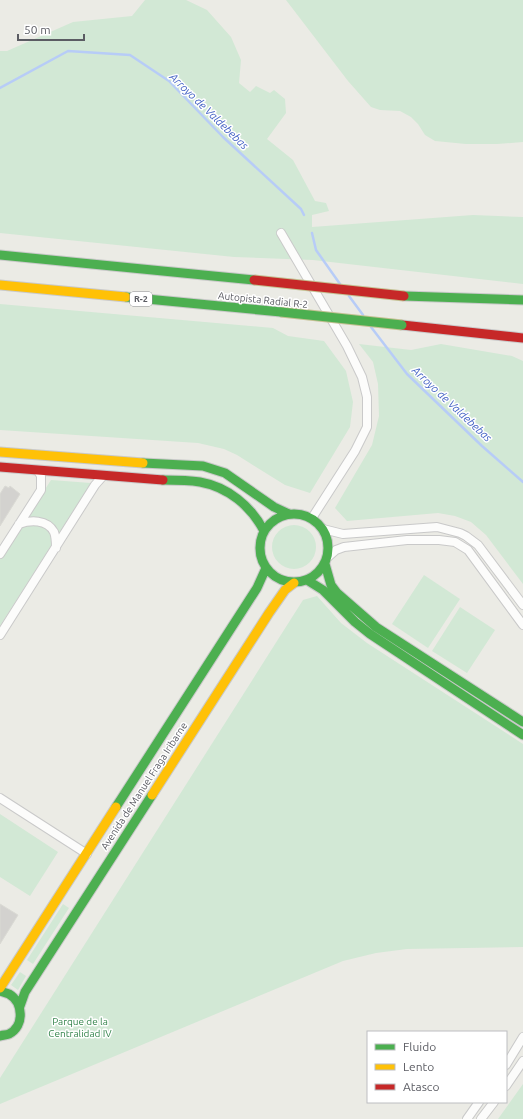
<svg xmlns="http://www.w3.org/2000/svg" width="523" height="1119" font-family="Ubuntu,sans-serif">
  <rect width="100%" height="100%" fill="#ebebe5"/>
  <path fill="#d2e8d5" d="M145,0H186L207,10L231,37L241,60L239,83L250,92L256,86L270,93L274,90L285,99L286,113L267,139L293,160L315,201L326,203L329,211L312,215V227L473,215L523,217V284L313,260L234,257L0,233V51H7L73,22L132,16Z
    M286,0H523V142L497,144H466L435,141L425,135L418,124L411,117L400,111L380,110L371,107L348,81Z
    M0,304L273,328L288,336L324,341L346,371L353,402L350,427L310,493L285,485L237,455L224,449L198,443L0,430Z
    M359,344L411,350L441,344L512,356L523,361V584L486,535L471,522L455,516L438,513L347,521L335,508L372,445L379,416L378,384L373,362Z
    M51,480L91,483L0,626V559Z
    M272 547a22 22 0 1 1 44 0a22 22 0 1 1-44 0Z
    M424,575L460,599L428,648L392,624Z
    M317,596L341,623L367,643L523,744V947L407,949L376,953L343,961L0,1104V1078L303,600Z
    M460,607L495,630L467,673L432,651Z
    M0,814L58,852L30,896L0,877Z
    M63,904L69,908L33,964L27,960Z
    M20,972L26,976L18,990L11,985Z
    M523,1084V1119H498Z"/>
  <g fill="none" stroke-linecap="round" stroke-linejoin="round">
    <path stroke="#b7ccf7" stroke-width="2.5" d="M0,88L68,51L130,55L169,81L223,137L301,209L304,215
      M312,233L316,250L340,284
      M349,296L363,315
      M371,327L407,374L482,446L523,482"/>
  </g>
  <path fill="#d3d2cf" stroke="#dadad4" d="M5,486L9,488L10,486L20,494L0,526V494Z
    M0,904L18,915L0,944Z"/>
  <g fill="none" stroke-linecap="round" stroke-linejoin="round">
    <defs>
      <path id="street" d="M281,233L347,346L362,377L367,397V427L355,451L312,518
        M19,524C30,520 47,519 54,532C56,537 56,543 56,548
        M323,529L343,534L437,527L460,533L466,536L478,545L523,605
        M0,554L41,490V476L38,471
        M328,557L336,550L344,547L407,540H439L455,542L468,550L523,625
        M0,635L95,485L103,476
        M0,798L87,854
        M506,1065L523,1037
        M506,1086L523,1061
        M467,1119L479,1102
        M481,1119L494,1102"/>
      <path id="fast" d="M0,255L254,280
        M404,296L523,300
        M126,297L281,312
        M143,463L203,466L225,473L274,507L289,514
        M163,480C175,480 188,480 200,482C228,487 251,506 264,531
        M260 548a34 34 0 1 1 68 0a34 34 0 1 1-68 0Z
        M325,564L331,585L337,593L376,627L523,722
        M307,580L323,590L355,622L370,634L523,735
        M116,807L257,588L266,568
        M0,991C3,992 6,993 9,994C23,1002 25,1026 9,1034C7,1035 3,1035 0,1036
        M20,1006L25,992L152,795"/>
      <path id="slow" d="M0,285L126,297
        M0,452L143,463
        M152,795L269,613L285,590L294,583
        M0,988L116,807"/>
      <path id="jam" d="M402,325L523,338
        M0,467L163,480"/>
    </defs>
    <use href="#street" stroke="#c9c9c9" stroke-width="10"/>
    <use href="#fast" stroke="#c9c9c9" stroke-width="11"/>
    <use href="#slow" stroke="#c9c9c9" stroke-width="11"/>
    <use href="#jam" stroke="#c9c9c9" stroke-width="11"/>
    <use href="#street" stroke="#fcfcfb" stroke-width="8"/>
    <use href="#fast" stroke="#4caf50" stroke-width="9"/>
    <use href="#slow" stroke="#ffc107" stroke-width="9"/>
    <use href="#jam" stroke="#c62828" stroke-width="9"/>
    <defs>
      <path id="fast-bridge" d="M281,312L402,325"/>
      <path id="jam-bridge" d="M254,280L404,296"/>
    </defs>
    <use href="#fast-bridge" stroke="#c3c092" stroke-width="11" stroke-linecap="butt"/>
    <use href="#jam-bridge" stroke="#c3c092" stroke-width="11" stroke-linecap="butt"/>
    <use href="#fast-bridge" stroke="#4caf50" stroke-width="9"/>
    <use href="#jam-bridge" stroke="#c62828" stroke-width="9"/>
  </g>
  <g text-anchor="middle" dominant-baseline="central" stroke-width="3" stroke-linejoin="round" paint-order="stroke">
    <rect fill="#fff" stroke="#8c8d92" stroke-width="1" x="130" y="292" width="22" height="14" rx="3"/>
    <g font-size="9" font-weight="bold" fill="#5b5c63">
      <text x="141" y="299">R-2</text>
    </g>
    <g font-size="10" fill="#5b5c63" stroke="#fff">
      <text transform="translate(263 300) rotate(6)">Autopista Radial R-2</text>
      <text transform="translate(144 786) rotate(-57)">Avenida de Manuel Fraga Iribarne</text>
    </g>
    <g font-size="10" fill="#32834a" stroke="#fff">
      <text x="80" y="1021">Parque de la<tspan x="80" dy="12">Centralidad IV</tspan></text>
    </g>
    <g font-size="11" font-style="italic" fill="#4261c4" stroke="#fff">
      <text transform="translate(209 111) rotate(44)">Arroyo de Valdebebas</text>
      <text transform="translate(452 404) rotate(43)">Arroyo de Valdebebas</text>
    </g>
  </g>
  <rect x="367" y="1031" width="140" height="72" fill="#ffffff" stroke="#bdbec1"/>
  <rect x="375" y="1044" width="20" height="6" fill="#4caf50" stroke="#bdbec1"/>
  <text x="403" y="1051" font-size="12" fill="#5b5c63">Fluido</text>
  <rect x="375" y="1064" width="20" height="6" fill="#ffc107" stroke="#bdbec1"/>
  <text x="403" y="1071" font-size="12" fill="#5b5c63">Lento</text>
  <rect x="375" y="1084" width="20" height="6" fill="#c62828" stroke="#bdbec1"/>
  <text x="403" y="1091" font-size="12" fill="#5b5c63">Atasco</text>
  <path d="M18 34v6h66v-6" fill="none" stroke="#5b5c63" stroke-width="2"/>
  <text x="24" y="34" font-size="12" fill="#5b5c63" stroke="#ffffff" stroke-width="3" paint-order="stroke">50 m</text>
</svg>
